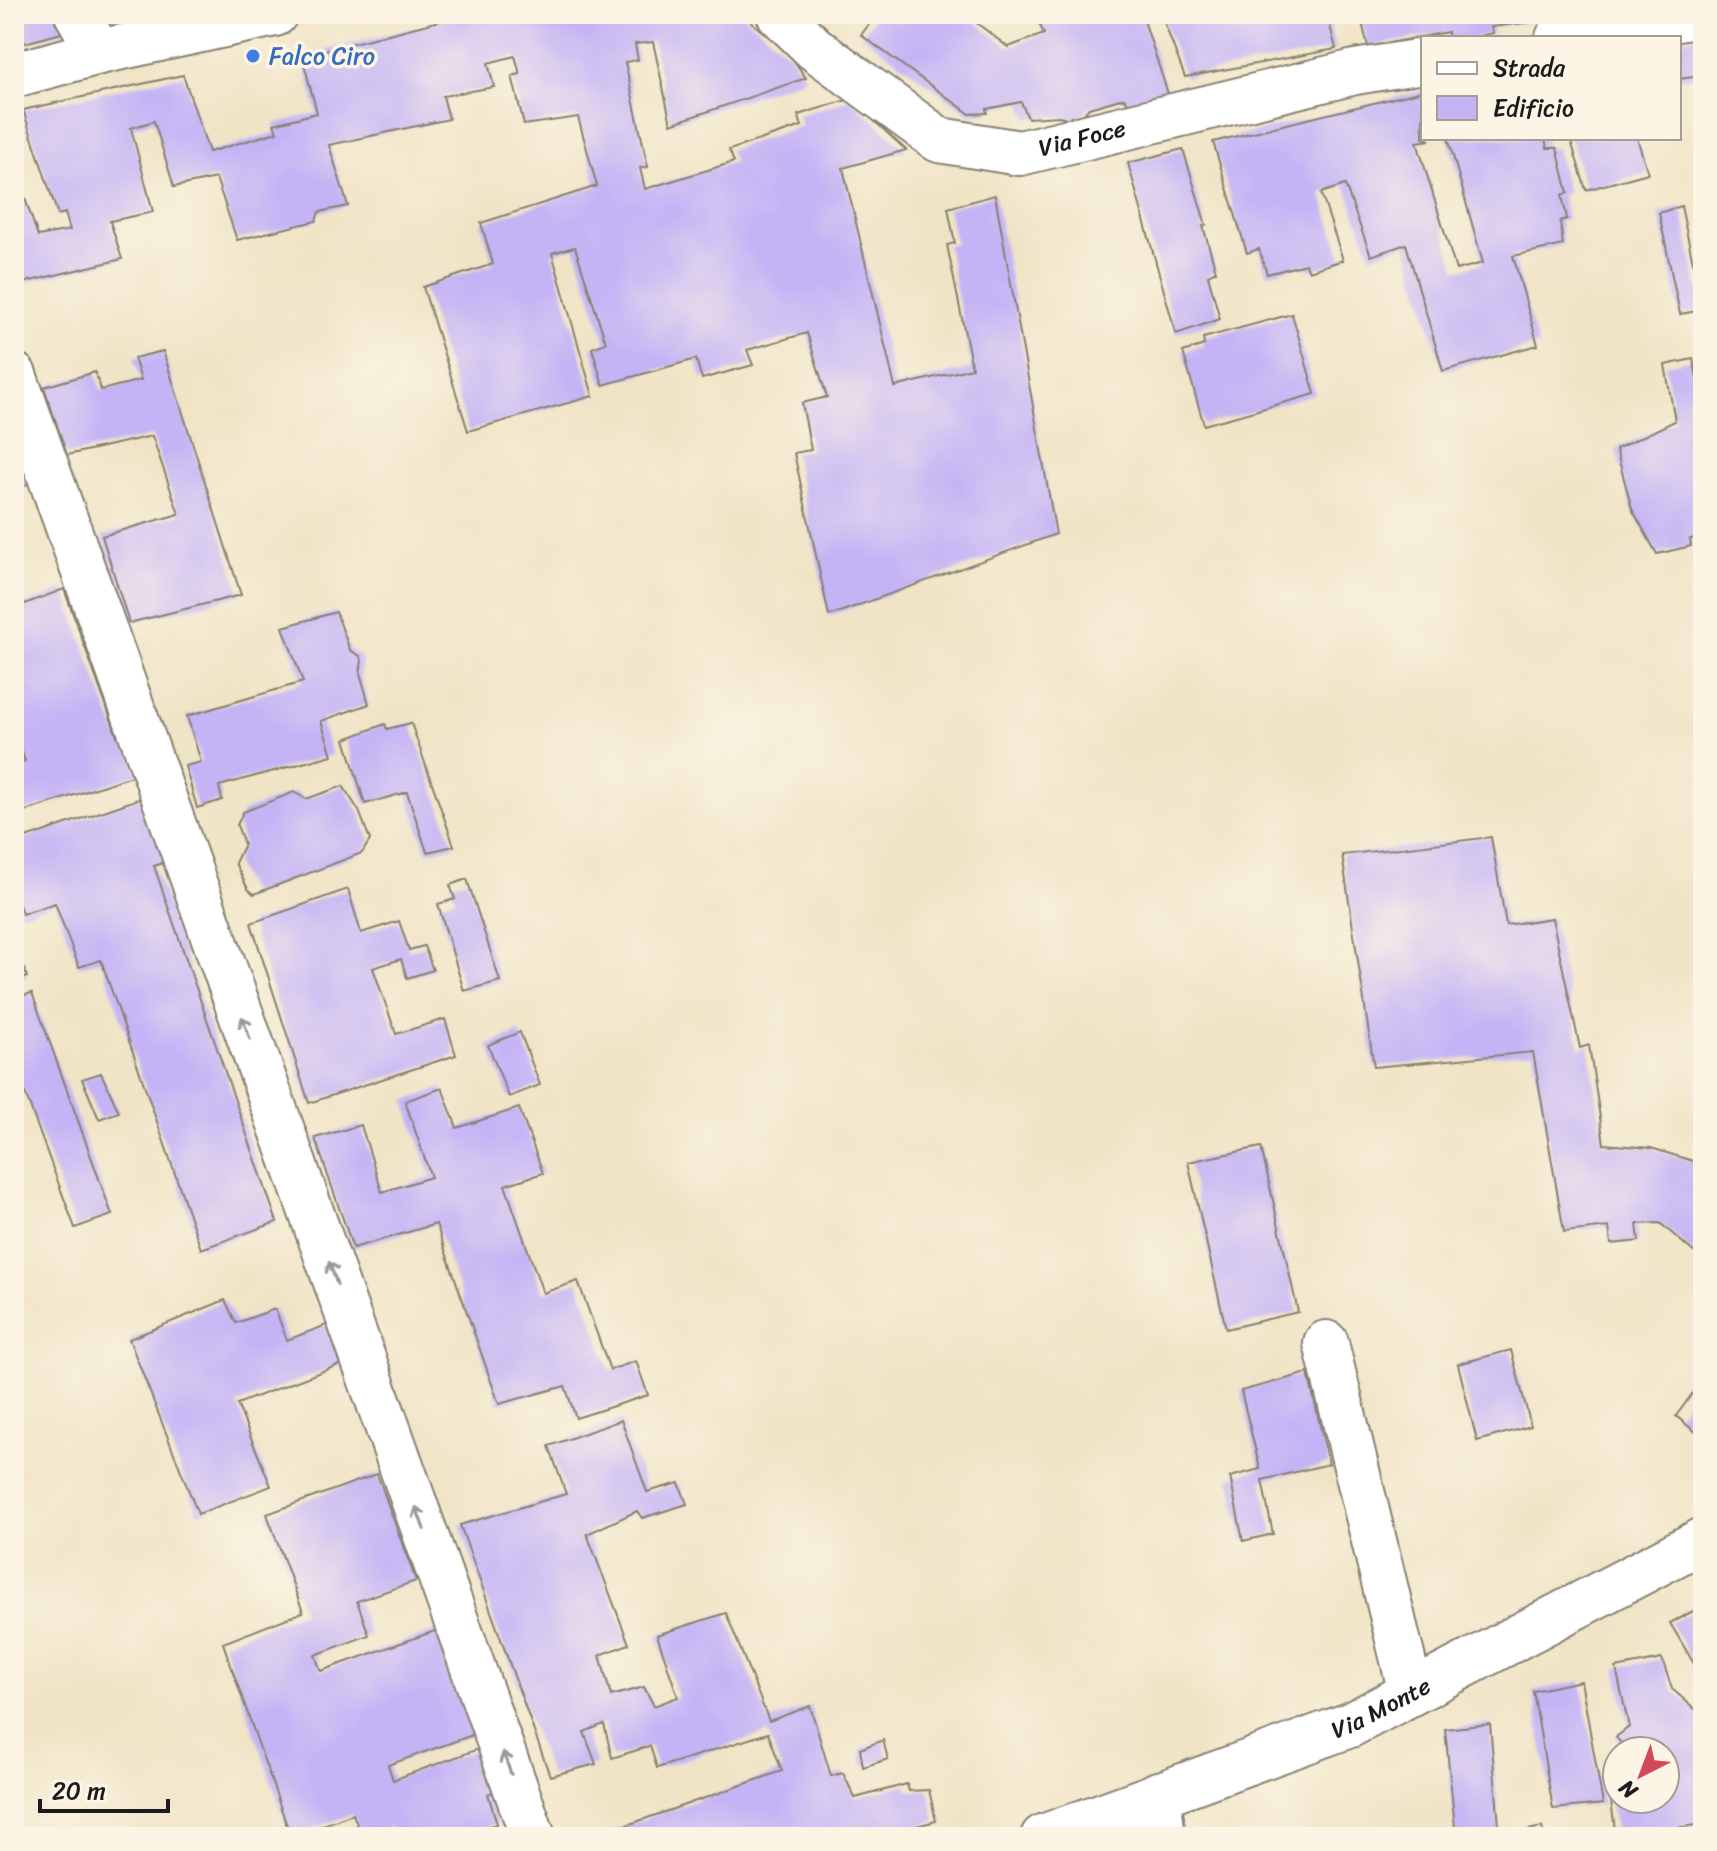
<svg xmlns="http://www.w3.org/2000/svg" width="1717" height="1851" font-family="Sriracha,sans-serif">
  <rect width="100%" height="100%" fill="#fcf5e5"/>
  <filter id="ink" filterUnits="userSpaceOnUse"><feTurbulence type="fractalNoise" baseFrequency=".0125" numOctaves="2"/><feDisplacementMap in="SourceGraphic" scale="16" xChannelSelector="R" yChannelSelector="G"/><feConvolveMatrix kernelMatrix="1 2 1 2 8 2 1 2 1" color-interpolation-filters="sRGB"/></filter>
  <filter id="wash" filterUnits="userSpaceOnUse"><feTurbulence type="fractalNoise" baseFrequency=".006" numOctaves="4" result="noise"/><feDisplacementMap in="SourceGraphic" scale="32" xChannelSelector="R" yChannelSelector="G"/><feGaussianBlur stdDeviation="1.8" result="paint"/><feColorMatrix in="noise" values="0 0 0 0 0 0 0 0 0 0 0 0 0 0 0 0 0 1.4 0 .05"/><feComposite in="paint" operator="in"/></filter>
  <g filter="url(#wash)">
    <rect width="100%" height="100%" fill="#f0e4c6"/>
    <g id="blocks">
      <path fill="#c4b4f5" d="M14,14H69L76,29L14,46Z
        M96,14H136V15L101,23Z
        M467,14H742L790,55L806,78L671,124L653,42L635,44L638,60L625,62L648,167L640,168L645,189L734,162L729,150L802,126L798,115L850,99L906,150L843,168L895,387L972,368L947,245L955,243L948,208L995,195L1056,534L829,616L794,453L811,450L802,403L827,397L807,333L747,350L753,365L702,379L696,359L603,385L592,348L606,343L575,247L552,253L593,396L468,431L423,287L493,264L481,223L597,186L578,117L524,125L512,76L520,74L515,56L488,63L494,87L443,96L449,119L329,145L348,206L319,212L316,221L237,240L216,178L174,187L154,121L131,128L153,212L110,221L122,259L14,285V154L23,178L19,181L38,236L70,230L65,213L58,215L23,110L183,75L209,152L277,132L274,124L317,113L302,56Z
        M877,14H965L1008,47L1044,34L1035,14H1088L1091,23L1118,14H1142L1168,94L1129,104L1124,98L1089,108L1082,116L1070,119L1059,116L1028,118L1021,102L986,109L987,113L970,114L861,35Z
        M1161,14H1219L1221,19L1230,14H1327L1336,49L1185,77Z
        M1360,14H1581V16L1491,27L1493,33L1471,38H1449L1448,32L1368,47Z
        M1703,36V84L1700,76L1679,79V40Z
        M1423,91V138L1430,140L1417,142L1456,270L1483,263L1448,138H1545L1547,148H1557L1568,193L1562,195L1567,219L1560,221L1563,245L1513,256L1538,345L1443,371L1406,244L1371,256L1345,185L1321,193L1343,260L1309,271L1306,264L1267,274L1259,249L1247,253L1213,142Z
        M1570,138H1637L1648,173L1586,190Z
        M1183,149L1206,225L1203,226L1216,271L1208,275L1220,319L1176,334L1128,163Z
        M1681,206L1703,310L1680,314L1659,213Z
        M1292,314L1315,394L1204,425L1183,352L1204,345L1203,338Z
        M163,351L241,595L129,623L102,536L179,514L152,436L67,455L44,387L95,372L101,390L141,380L134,358Z
        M1693,359L1703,404V421L1697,422L1700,445H1703V537L1690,539L1691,546L1657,554L1632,509L1616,449L1675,421L1665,365Z
        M14,434L34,482L14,489Z
        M64,589L117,736L126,735L138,774L14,815V765L25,761L14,729V608Z
        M336,612L350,650L360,656L362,661L360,673L369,704L321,721L332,755L219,786L222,800L197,808L185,766L201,762L187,716L303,682L283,627Z
        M411,723L454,846L427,852L407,792L365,804L345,739L385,724L387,729Z
        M343,786L359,811L370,840L362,853L254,894L248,889L235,863L244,844L237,825L243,812L294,792L306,799Z
        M153,794L176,859L154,866L277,1222L201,1249L101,960L79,967L55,903L22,914L14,890V842Z
        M1491,837L1506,925L1552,918L1580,1048L1589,1045L1604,1144L1651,1148L1703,1164V1260L1660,1223L1637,1224L1639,1241L1611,1244L1609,1227L1564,1232L1533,1052L1374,1067L1342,855Z
        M467,879L500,981L464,991L438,904L455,899L450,885Z
        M348,889L361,933L399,921L409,950L424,946L433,970L407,978L401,959L373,968L396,1034L445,1019L456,1055L309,1103L251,923Z
        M16,945L27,977L14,981V946Z
        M32,993L112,1215L75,1228L14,1063V998Z
        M520,1032L540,1085L509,1097L488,1045Z
        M101,1073L119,1112L99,1119L82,1079Z
        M442,1088L457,1128L519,1108L543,1173L505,1185L543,1293L578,1281L610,1370L636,1361L648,1395L576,1418L565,1386L499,1404L436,1224L353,1248L315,1138L361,1125L382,1192L431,1177L405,1101Z
        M1261,1147L1298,1312L1226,1329L1188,1162Z
        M225,1300L236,1323L275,1309L287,1340L337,1321L352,1360L237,1404L271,1486L198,1514L129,1339Z
        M1511,1350L1531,1426L1477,1441L1458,1364Z
        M1308,1373L1329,1464L1262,1480L1273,1534L1243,1541L1230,1477L1260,1469L1241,1391Z
        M1703,1379V1438L1676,1416Z
        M621,1420L647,1492L679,1483L687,1504L642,1518L637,1511L587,1534L629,1644L600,1655L611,1696L644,1687L654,1706L678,1697L657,1635L726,1613L769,1721L810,1706L831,1776L843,1773L855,1798L907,1784L909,1791L929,1790L936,1821L873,1837H593L782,1771L768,1733L657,1768L650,1746L612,1758L604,1724L584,1732L596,1764L550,1776L460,1525L566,1494L549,1446Z
        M377,1474L416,1581L357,1601L369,1635L315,1655L321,1671L452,1625L481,1732L388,1765L393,1780L489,1745L501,1789L488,1794L497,1824L490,1826L493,1837H393L390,1827L362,1837L353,1814L291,1837L223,1643L303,1612L267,1514Z
        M1703,1606V1679L1670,1623Z
        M1662,1659L1672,1689L1702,1715L1699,1720L1703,1725V1747L1700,1752L1703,1755V1824L1616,1837L1609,1787L1617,1774V1799H1665V1751H1627L1616,1737L1629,1727L1616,1668Z
        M1581,1681L1603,1804L1553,1809L1533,1691Z
        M1490,1724L1500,1837H1456L1445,1729Z
        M883,1740L888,1759L863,1767L860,1749Z
        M1542,1827L1544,1837H1519V1832Z"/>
    </g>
  </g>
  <g filter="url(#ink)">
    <use href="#blocks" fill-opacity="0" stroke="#868071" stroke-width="2"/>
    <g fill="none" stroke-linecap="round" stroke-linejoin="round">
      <defs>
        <g id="minor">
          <path d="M77,14L99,52"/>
          <path id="s1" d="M779,14L814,48L939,140L1020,153L1355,72L1423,61"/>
          <path d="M1558,38L1703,15"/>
          <path d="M14,75L99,52L275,14"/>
          <path d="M14,375L533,1837"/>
          <path d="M1326,1343L1411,1693"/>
          <path d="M1158,1794L1163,1837"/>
          <path id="s2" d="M1043,1837L1350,1725L1703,1540"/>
        </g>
      </defs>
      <use href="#minor" stroke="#868071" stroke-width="48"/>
      <use href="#minor" stroke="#fff" stroke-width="44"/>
    </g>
    <defs><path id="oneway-shaft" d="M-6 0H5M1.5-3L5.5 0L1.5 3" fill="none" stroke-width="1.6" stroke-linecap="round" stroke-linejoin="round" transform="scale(2)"/></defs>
    <g stroke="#999">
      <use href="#oneway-shaft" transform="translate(246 1028) rotate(-110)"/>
      <use href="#oneway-shaft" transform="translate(333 1273) rotate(-110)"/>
      <use href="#oneway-shaft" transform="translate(420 1518) rotate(-110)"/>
      <use href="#oneway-shaft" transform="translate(507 1763) rotate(-110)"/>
    </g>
  </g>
  <circle fill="#3f7fe0" stroke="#fcf5e5" stroke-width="3" cx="253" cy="56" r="8"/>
  <g text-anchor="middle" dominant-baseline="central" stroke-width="7" stroke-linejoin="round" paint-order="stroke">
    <g font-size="24" fill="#366cbe" stroke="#fcf5e5" text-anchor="start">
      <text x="269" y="56">Falco Ciro</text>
    </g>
    <g font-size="24" fill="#1c1c1c" stroke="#fcf5e5">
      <text stroke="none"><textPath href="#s1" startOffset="350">Via Foce</textPath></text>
      <text stroke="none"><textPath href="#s2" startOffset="362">Via Monte</textPath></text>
    </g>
  </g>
  <rect width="1717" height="1851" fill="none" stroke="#fcf5e5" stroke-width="48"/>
  <rect x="1421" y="36" width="260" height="104" fill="#fcf5e5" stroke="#a29e95" stroke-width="2"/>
  <rect x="1437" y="62" width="40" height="12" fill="#ffffff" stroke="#a29e95" stroke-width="2"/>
  <text x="1493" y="76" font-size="24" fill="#1c1c1c">Strada</text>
  <rect x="1437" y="96" width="40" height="24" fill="#c4b4f5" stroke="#a29e95" stroke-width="2"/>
  <text x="1493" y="116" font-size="24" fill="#1c1c1c">Edificio</text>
  <g transform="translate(1641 1775) rotate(222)"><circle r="38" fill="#fcf5e5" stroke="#a29e95" stroke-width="2"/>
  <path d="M0-6L14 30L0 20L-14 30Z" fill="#d1495b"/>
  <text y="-12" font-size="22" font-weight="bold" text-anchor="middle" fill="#1c1c1c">N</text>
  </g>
  <path d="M40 1799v12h128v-12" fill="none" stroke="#1c1c1c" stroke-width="4"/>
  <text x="52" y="1799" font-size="24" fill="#1c1c1c" stroke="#fcf5e5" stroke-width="6" paint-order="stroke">20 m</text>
</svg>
